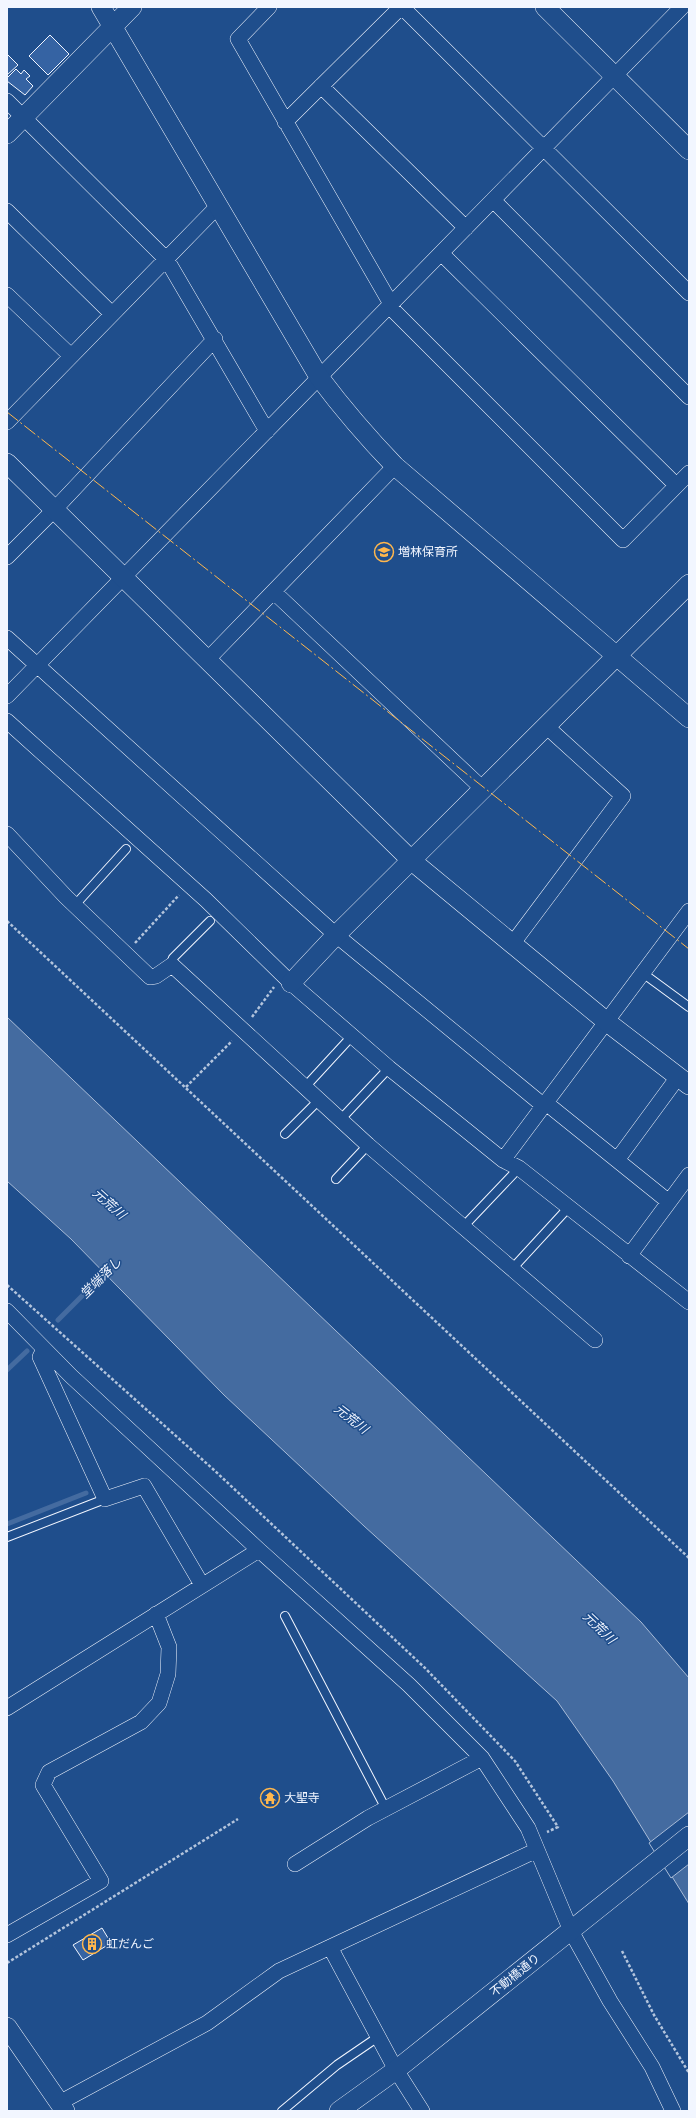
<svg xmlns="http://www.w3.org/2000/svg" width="696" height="2118" font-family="'Varela Round','Noto Sans JP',sans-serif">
  <rect width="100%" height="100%" fill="#1f4e8c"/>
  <path fill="#446ba0" stroke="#a8bbd7" d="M7,1017L641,1622L689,1678V1904L613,1781L557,1701L364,1526L224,1395L71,1239L7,1181Z"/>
  <path fill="#1f4e8c" stroke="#a8bbd7" d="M689,1812V1864L671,1878L649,1843Z"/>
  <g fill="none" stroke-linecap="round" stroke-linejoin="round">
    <path stroke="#446ba0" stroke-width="5" d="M58,1320L108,1270
      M7,1370L27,1351
      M7,1524L86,1493"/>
  </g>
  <path fill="#3563a3" stroke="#f2f6ff" d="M50,35L69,54L48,75L29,56Z
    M7,54L18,65L7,75Z
    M16,69L21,74L24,70L30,76L26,79L33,86L25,95L7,81V78Z
    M102,1928L111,1943L83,1960L73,1945Z"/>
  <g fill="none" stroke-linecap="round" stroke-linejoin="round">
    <defs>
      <path id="service" d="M75,905L126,849
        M170,966L173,958L210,921
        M644,974L689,1007
        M306,1086L352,1036
        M341,1119L389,1068
        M285,1134L318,1101
        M336,1179L368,1145
        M462,1228L519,1168
        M512,1269L569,1207
        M7,1537L105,1499
        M285,1616L386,1809
        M282,2111L337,2065L378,2037"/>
      <path id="minor" d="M269,7L238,39L391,304
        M402,7L689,293
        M321,86L466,228
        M7,101L167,260L267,431
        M285,122L401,7
        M493,200L689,397
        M7,211L112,314
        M441,253L676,485
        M7,295L71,356
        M389,306L623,540L689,473
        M7,422L218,206
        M7,557L54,510L215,339
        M274,592L484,790
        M7,638L336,935L544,1106
        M208,659L395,466
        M7,696L682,7
        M7,721L206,900L291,983L389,1068L503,1160L519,1168L689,1302
        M7,834L66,897L150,977L156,976L172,965L368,1145L595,1340
        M513,943L623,796L547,727
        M546,1103L669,1202
        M503,1160L689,911
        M617,1160L678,1077
        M629,1256L689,1175
        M7,1311L71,1376L259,1550L409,1685L482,1758L528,1828L571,1931L610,2001L652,2067L673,2111
        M44,1349L40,1357L105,1499L144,1486L202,1585
        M7,1708L259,1550
        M295,1864L368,1818L482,1758
        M7,1935L101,1881L43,1785L49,1772L141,1722L159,1703L168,1674L169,1647L156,1614
        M330,1947L396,2070L422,2111
        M59,2103L207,2023L279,1971L537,1850"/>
      <path id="tertiary" d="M101,7L319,377C343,409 368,438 395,466L689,718
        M545,7L689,150
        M7,134L132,7
        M7,463L412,861L607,1022L689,1085
        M291,983L336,935L689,584
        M7,2027L65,2111
        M339,2111L396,2070L689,1836"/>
    </defs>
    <use href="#service" stroke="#f2f6ff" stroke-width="10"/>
    <use href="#minor" stroke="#f2f6ff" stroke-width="16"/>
    <use href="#tertiary" stroke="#f2f6ff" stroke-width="20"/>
    <path stroke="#b3c4dc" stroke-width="2.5" stroke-dasharray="3 2" stroke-linecap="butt" d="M7,921L689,1558
      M135,943L179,895
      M252,1017L274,987
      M186,1087L232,1041
      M7,1285L214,1470L425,1668L515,1761L558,1827L547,1832
      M622,1951L654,2015L689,2073
      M7,1963L238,1819"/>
    <use href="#service" stroke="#1f4e8c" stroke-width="8"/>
    <use href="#minor" stroke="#1f4e8c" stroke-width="15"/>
    <use href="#tertiary" stroke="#1f4e8c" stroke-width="19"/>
    <path stroke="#ffb74d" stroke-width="1" stroke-dasharray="14 3 2 3" stroke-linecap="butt" d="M7,412L689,949"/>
  </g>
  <defs>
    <symbol id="school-ring" viewBox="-11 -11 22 22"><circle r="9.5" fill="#1f4e8c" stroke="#ffb74d" stroke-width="1.5"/><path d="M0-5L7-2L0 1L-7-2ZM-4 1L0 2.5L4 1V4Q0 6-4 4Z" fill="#ffb74d"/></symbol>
    <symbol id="temple-ring" viewBox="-11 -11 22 22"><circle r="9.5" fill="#1f4e8c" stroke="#ffb74d" stroke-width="1.5"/><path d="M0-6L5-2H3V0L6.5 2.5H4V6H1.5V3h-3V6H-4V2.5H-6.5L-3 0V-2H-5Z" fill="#ffb74d"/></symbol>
    <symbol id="building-ring" viewBox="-11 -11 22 22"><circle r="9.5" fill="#1f4e8c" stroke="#ffb74d" stroke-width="1.5"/><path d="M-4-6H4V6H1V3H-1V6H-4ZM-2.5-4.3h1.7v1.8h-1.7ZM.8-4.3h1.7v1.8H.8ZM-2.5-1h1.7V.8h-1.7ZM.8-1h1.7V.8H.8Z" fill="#ffb74d"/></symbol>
  </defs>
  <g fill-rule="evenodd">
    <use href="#school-ring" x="373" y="541" width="22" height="22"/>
    <use href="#temple-ring" x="259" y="1787" width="22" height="22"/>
    <use href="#building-ring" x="81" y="1933" width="22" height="22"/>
  </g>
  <g text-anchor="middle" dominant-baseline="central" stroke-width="3" stroke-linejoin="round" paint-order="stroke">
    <g font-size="12" fill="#f2f6ff" stroke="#1f4e8c" text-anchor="start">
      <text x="398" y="552">増林保育所</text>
      <text x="284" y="1798">大聖寺</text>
      <text x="106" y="1944">虹だんご</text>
    </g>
    <g font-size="12" fill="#f2f6ff" stroke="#1f4e8c">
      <text transform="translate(515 1975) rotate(-39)">不動橋通り</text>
    </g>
    <g font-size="13" font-style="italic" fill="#f2f6ff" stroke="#1f4e8c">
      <text transform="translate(109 1204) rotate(42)">元荒川</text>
      <text transform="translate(101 1278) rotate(-45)">堂端落し</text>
      <text transform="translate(351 1419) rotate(38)">元荒川</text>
      <text transform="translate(599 1628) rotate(44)">元荒川</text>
    </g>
  </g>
  <rect width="696" height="2118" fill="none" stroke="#f2f6ff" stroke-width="16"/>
</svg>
